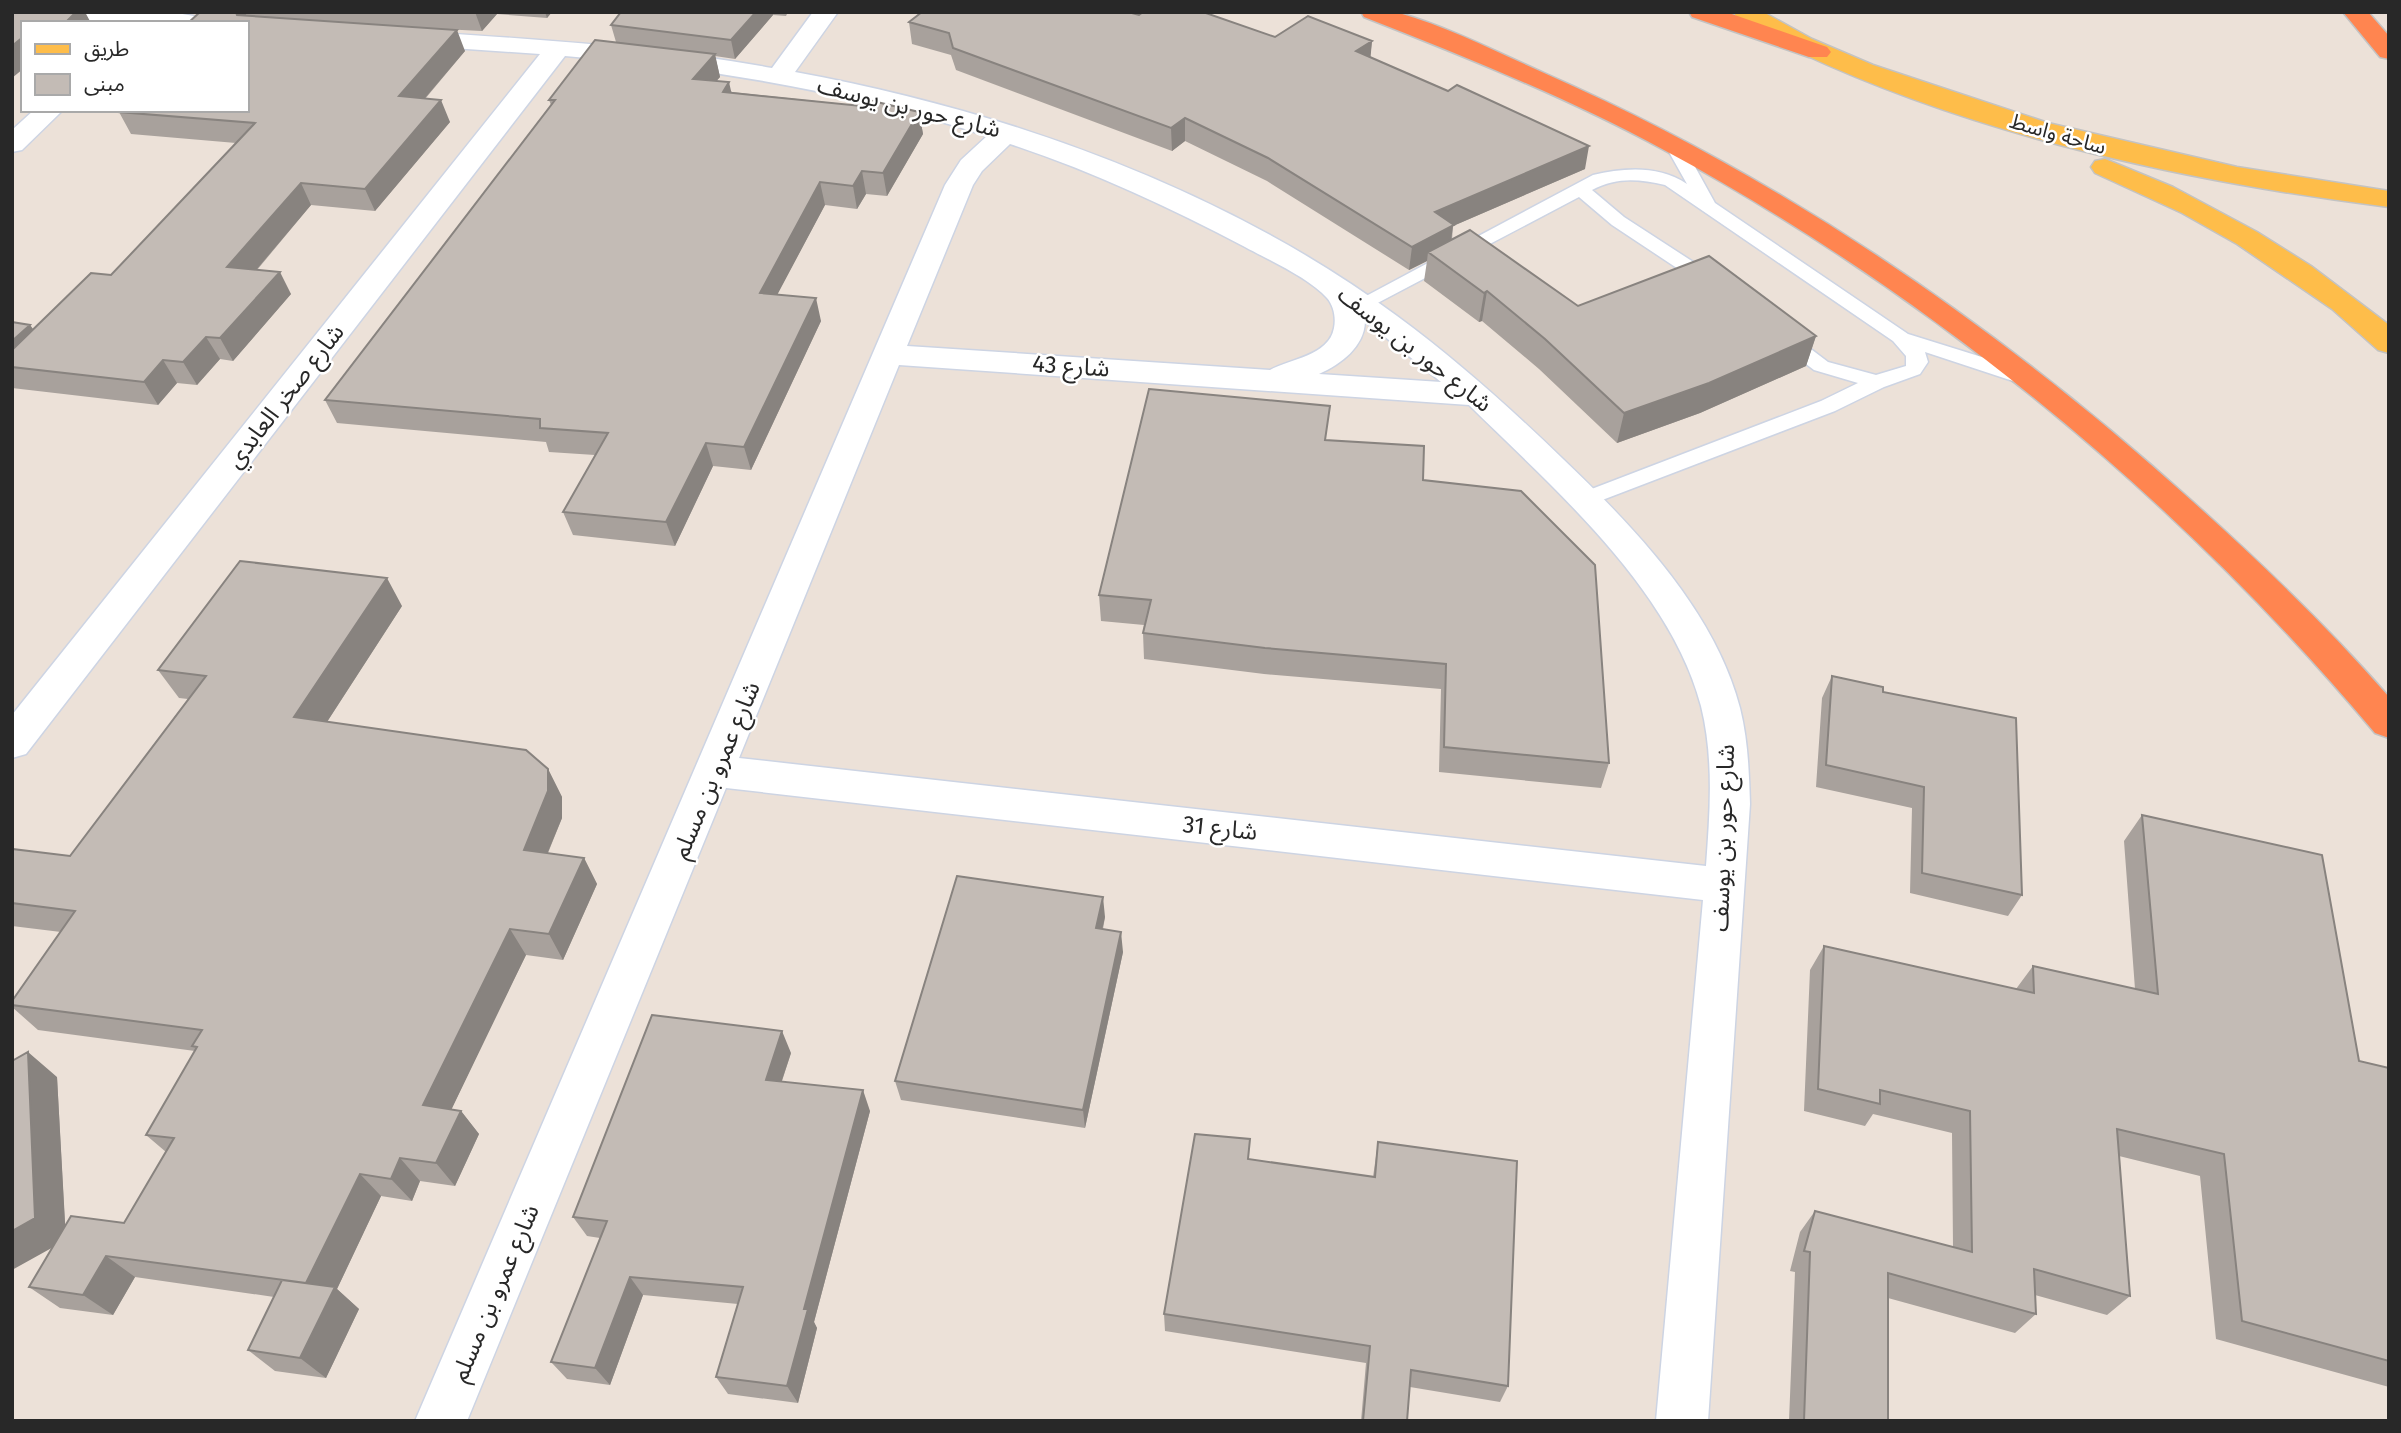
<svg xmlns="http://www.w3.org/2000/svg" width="2401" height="1433" font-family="'Fira Sans','Noto Sans Arabic',sans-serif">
  <rect width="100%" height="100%" fill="#ece1d8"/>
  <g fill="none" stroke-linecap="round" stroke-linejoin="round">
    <defs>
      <path id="lane" d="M1674,140L1683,145L1715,203L1908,334L2033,373L2036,378L2033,383H2019L1925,352L1928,362L1920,374L1884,387L1835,411L1584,507L1576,505L1573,500L1576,495L1821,401L1858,383L1814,370L1777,342L1774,338L1777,334H1791L1828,362L1876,375L1906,366V356L1893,341L1665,185C1638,179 1617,177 1592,190L1624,217L1721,280L1723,284L1721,288H1707L1612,225L1579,197L1370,307L1363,309L1353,303L1593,175C1624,168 1659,165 1687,184L1665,145Z"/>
      <path id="street" d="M22,12C78,12 148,4 202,18L205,23C149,23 79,31 25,17Z
        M813,12H838L795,72C1004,110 1226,189 1397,316C1457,360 1510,408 1563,459C1634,527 1715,611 1740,708C1748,740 1749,772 1750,804L1708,1421H1656L1703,900L726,788L467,1421H415L945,185L961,160L987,136C850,91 708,68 565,56L26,754L12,758V715L540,54L409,45L400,43L397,38L400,33L409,31C531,39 652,46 772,68ZM1010,144C1092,171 1169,207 1245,247C1269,260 1309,278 1327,298C1334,306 1336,318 1334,328C1329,356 1289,359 1270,370L907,346L973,185L982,171ZM1365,322L1374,328L1441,382L1319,374C1341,364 1364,347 1365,322ZM899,365L1469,405C1553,488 1670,588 1701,706C1714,758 1710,813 1706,866L739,758Z
        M34,110H63L22,150L12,152V130Z"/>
      <path id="primary" d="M1733,12H1763L1812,39L1873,65L2048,123L2237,167L2389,191V207C2190,182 1984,138 1801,53C1783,44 1744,28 1733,12Z
        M2105,159L2173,187L2257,232L2311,266L2389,325V353L2378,350L2332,309L2237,244L2182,213L2095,173L2091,167L2095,161Z"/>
      <path id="highway" d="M1361,12C1373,12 1387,10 1399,13C1448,27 1497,52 1544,73C1783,178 1999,327 2192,501C2261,563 2328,627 2389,697V738L2375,733C2179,499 1932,295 1664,150C1568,98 1466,57 1364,17Z
        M1689,12H1726L1827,47L1831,52L1827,57H1809L1692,17Z
        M2343,12H2368L2389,36V59L2380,57Z"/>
    </defs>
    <use href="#lane" stroke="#cdd4e3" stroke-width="3"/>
    <use href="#street" stroke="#cdd4e3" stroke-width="3"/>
    <use href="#primary" stroke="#c3c3c3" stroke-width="3"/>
    <use href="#highway" stroke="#c3c3c3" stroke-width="3"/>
    <use href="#lane" fill="#fff" fill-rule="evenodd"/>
    <use href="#street" fill="#fff" fill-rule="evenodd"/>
    <use href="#primary" fill="#febd4a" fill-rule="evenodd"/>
    <use href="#highway" fill="#ff8550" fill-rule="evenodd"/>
  </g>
  <path fill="#a8a19c" d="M200,12H552L547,18L497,14L482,31L442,29L465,51L425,99L450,122L375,211L311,205L257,270L291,294L233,361L220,359L197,385L177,383L158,405L12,388V322L30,325L33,329L111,275L236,143L131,134L119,112L247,110Z
    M621,12H788L786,16L773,15L735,59L715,56L720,77L716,81L732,92L919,112L923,134L887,196L866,194L857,209L825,205L777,294L821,321L751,470L713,466L675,546L573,535L563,512L595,455L549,452L546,442L337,423L325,400L551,105L549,100L616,42L611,25Z
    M1139,15L1275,37L1372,41L1370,57L1585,169L1453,226L1452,240L1578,306L1816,336L1806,366L1700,413L1617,443L1539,369L1482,321L1479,322L1424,281L1427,261L1409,270L1267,181L1185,141L1172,151L956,70L951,55L912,44L909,22Z
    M1327,440L1423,480L1609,763L1601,788L1439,772L1441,689L1264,674L1144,659L1143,633L1144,625L1101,621L1099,595Z
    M402,606L327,722L548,769L562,797V818L548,853L584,858L597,884L563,960L526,955L496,1015L451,1110L461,1111L479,1134L455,1186L420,1181L412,1201L381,1196L337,1289L359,1309L326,1378L275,1371L248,1350L274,1297L135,1277L113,1315L60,1308L29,1287L52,1248L57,1077L65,1226L124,1223L166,1152L146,1135L195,1051L38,1030L12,1007V1001L61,932L12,926V849L70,856L188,699L179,698L158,670Z
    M1832,676L1883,692L2022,895L2008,916L1910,893L1912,808L1816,787L1822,698Z
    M2142,815L2359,1061L2389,1068V1387L2216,1339L2200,1176L2119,1156L2130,1296L2107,1315L2035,1295L2036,1314L2015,1333L1888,1298V1421H1789L1795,1272L1790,1271L1800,1232L1815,1211L1953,1247L1952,1133L1873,1114L1865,1126L1804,1111L1810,970L1824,946L2016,989L2033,966L2135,989L2124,841Z
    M1105,917L1103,929L1123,952L1085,1128L901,1100L895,1081Z
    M791,1053L782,1081L870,1111L814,1322L817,1328L798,1403L728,1394L716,1377L738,1304L643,1295L610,1385L567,1379L551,1362L600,1238L587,1236L573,1217Z
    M1378,1142L1508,1386L1500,1402L1410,1387L1407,1421H1361L1366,1363L1165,1331L1164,1314L1249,1159L1373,1177Z"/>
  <path fill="#88837f" d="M76,12H85L91,23H65Z
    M231,12H245L247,17L243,23Z
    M475,12H496L497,14L482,31Z
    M545,12H552L547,18Z
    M756,12H773V15L735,59L731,40Z
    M457,30L465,51L408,118L399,96Z
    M23,37V69L12,78V46Z
    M1372,41L1370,63L1356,51Z
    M715,54L720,77L698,102L693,79Z
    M729,82L734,104L723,92Z
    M441,100L450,122L375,211L365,189Z
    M919,112L923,134L887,196L883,173Z
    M1185,118V141L1172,151L1171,128Z
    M1589,146L1585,169L1453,226L1450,248L1428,252L1427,261L1409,270L1412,247L1435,212Z
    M862,171L866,194L857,209L853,186Z
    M820,182L825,205L766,316L760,293Z
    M301,183L311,205L240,289L227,267Z
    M280,272L291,294L233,361L220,338Z
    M1487,291L1482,321L1479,322L1484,293Z
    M816,298L821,321L751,470L744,447Z
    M30,325L48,351L12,367V341Z
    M1816,336L1806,366L1700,413L1617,443L1624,413Z
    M206,337L220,359L197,385L183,362Z
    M163,360L177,383L158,405L144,382Z
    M706,443L713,466L675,546L666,522Z
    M387,578L402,606L312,745L294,717Z
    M548,769L562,797V818L538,876L524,850Z
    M584,858L597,884L563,960L549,934Z
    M1103,897L1105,917L1098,948L1096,928Z
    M510,929L526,955L442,1129L423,1105Z
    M1121,932L1123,952L1085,1128L1083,1110Z
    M782,1031L791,1053L775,1101L766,1080Z
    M28,1052L57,1077L66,1240L12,1270V1231Z
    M863,1090L870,1111L814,1322L817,1328L798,1403L787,1386L804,1309Z
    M461,1111L479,1134L455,1186L436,1163Z
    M400,1158L420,1181L412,1201L391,1179Z
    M360,1174L381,1196L337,1289L359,1309L326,1378L300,1358L306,1284Z
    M106,1256L135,1277L113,1315L83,1295Z
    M630,1277L643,1295L610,1385L595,1368Z"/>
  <path fill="#c3bbb5" stroke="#88837f" stroke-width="2" d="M12,12H76L65,23H23V37L12,46Z
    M200,12H236L237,15L457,30L399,96L441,100L365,189L301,183L227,267L280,272L220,338L206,337L183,362L163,360L144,382L12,367V350L91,273L111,275L255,123L119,112L120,110H247V23H188Z
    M621,12H756L731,40L611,25Z
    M922,12H1128L1139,15L1143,12H1203L1275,37L1308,16L1372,41L1356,51L1448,91L1457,85L1589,146L1435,212L1454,225L1412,247L1268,158L1185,118L1171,128L953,48L949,33L909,22Z
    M595,40L715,54L693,79L729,82L723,92L861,106L864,99L919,112L883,173L862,171L853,186L820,182L760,293L816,298L744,447L706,443L666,522L563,512L608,433L540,428V419L325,400L555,100H549Z
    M1470,230L1578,306L1709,256L1816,336L1709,383L1624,413L1545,339L1487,291L1484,293L1428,252Z
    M12,322L30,325L12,341Z
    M1149,389L1330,406L1325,440L1424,446L1423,480L1521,491L1595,565L1609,763L1444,747L1446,664L1265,648L1143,633L1151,600L1099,595Z
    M240,561L387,578L294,717L526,750L548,769V791L524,850L584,858L549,934L510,929L423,1105L461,1111L436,1163L400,1158L391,1179L360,1174L306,1283L106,1256L83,1295L29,1287L71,1216L124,1223L174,1138L146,1135L197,1047L192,1046L202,1030L12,1005V1001L75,911L12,903V849L70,856L206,676L158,670Z
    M1832,676L1883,687V692L2016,718L2022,895L1922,873L1924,787L1826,765Z
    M2142,815L2322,855L2359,1061L2389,1068V1361L2242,1321L2224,1154L2117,1129L2130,1296L2034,1269L2036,1314L1888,1273V1421H1804L1810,1252L1804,1251L1815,1211L1972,1252L1970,1111L1880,1090V1104L1818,1089L1824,946L2034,993L2033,966L2158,994Z
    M957,876L1103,897L1096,928L1121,932L1083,1110L895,1081Z
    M652,1015L782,1031L766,1080L863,1090L804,1309H808L787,1386L716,1377L743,1287L630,1277L595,1368L551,1362L607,1221L573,1217Z
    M28,1052L35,1218L12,1231V1061Z
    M1195,1134L1250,1139L1248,1159L1375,1177L1378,1142L1517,1161L1508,1386L1411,1370L1407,1421H1363L1370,1346L1164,1314Z
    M282,1280L335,1287L300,1358L248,1350Z"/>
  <g text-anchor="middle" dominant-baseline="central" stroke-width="5" stroke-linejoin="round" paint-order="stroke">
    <g font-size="21" fill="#282828" stroke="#fff">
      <text transform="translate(2058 134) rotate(16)">ساحة واسط</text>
    </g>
    <g font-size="24" fill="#282828" stroke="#fff">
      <text transform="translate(909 107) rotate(14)">شارع حور بن يوسف</text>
      <text transform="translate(1415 349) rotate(38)">شارع حور بن يوسف</text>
      <text transform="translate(1071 366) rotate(4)">شارع 43</text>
      <text transform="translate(285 396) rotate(-52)">شارع صخر العابدي</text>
      <text transform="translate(716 770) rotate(-67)">شارع عمرو بن مسلم</text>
      <text transform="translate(1220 828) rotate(6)">شارع 31</text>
      <text transform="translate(1723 838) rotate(-88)">شارع حور بن يوسف</text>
      <text transform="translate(495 1293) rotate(-67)">شارع عمرو بن مسلم</text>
    </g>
  </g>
  <rect width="2401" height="1433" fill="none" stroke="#282828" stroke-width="28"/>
  <rect x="21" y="21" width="228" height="91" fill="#ffffff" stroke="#a9a9a9" stroke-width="2"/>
  <rect x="35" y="44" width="35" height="10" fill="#febd4a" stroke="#a9a9a9" stroke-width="2"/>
  <text x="84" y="56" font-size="21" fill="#282828">طريق</text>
  <rect x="35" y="74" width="35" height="21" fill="#c3bbb5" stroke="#a9a9a9" stroke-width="2"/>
  <text x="84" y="91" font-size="21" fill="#282828">مبنى</text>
</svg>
